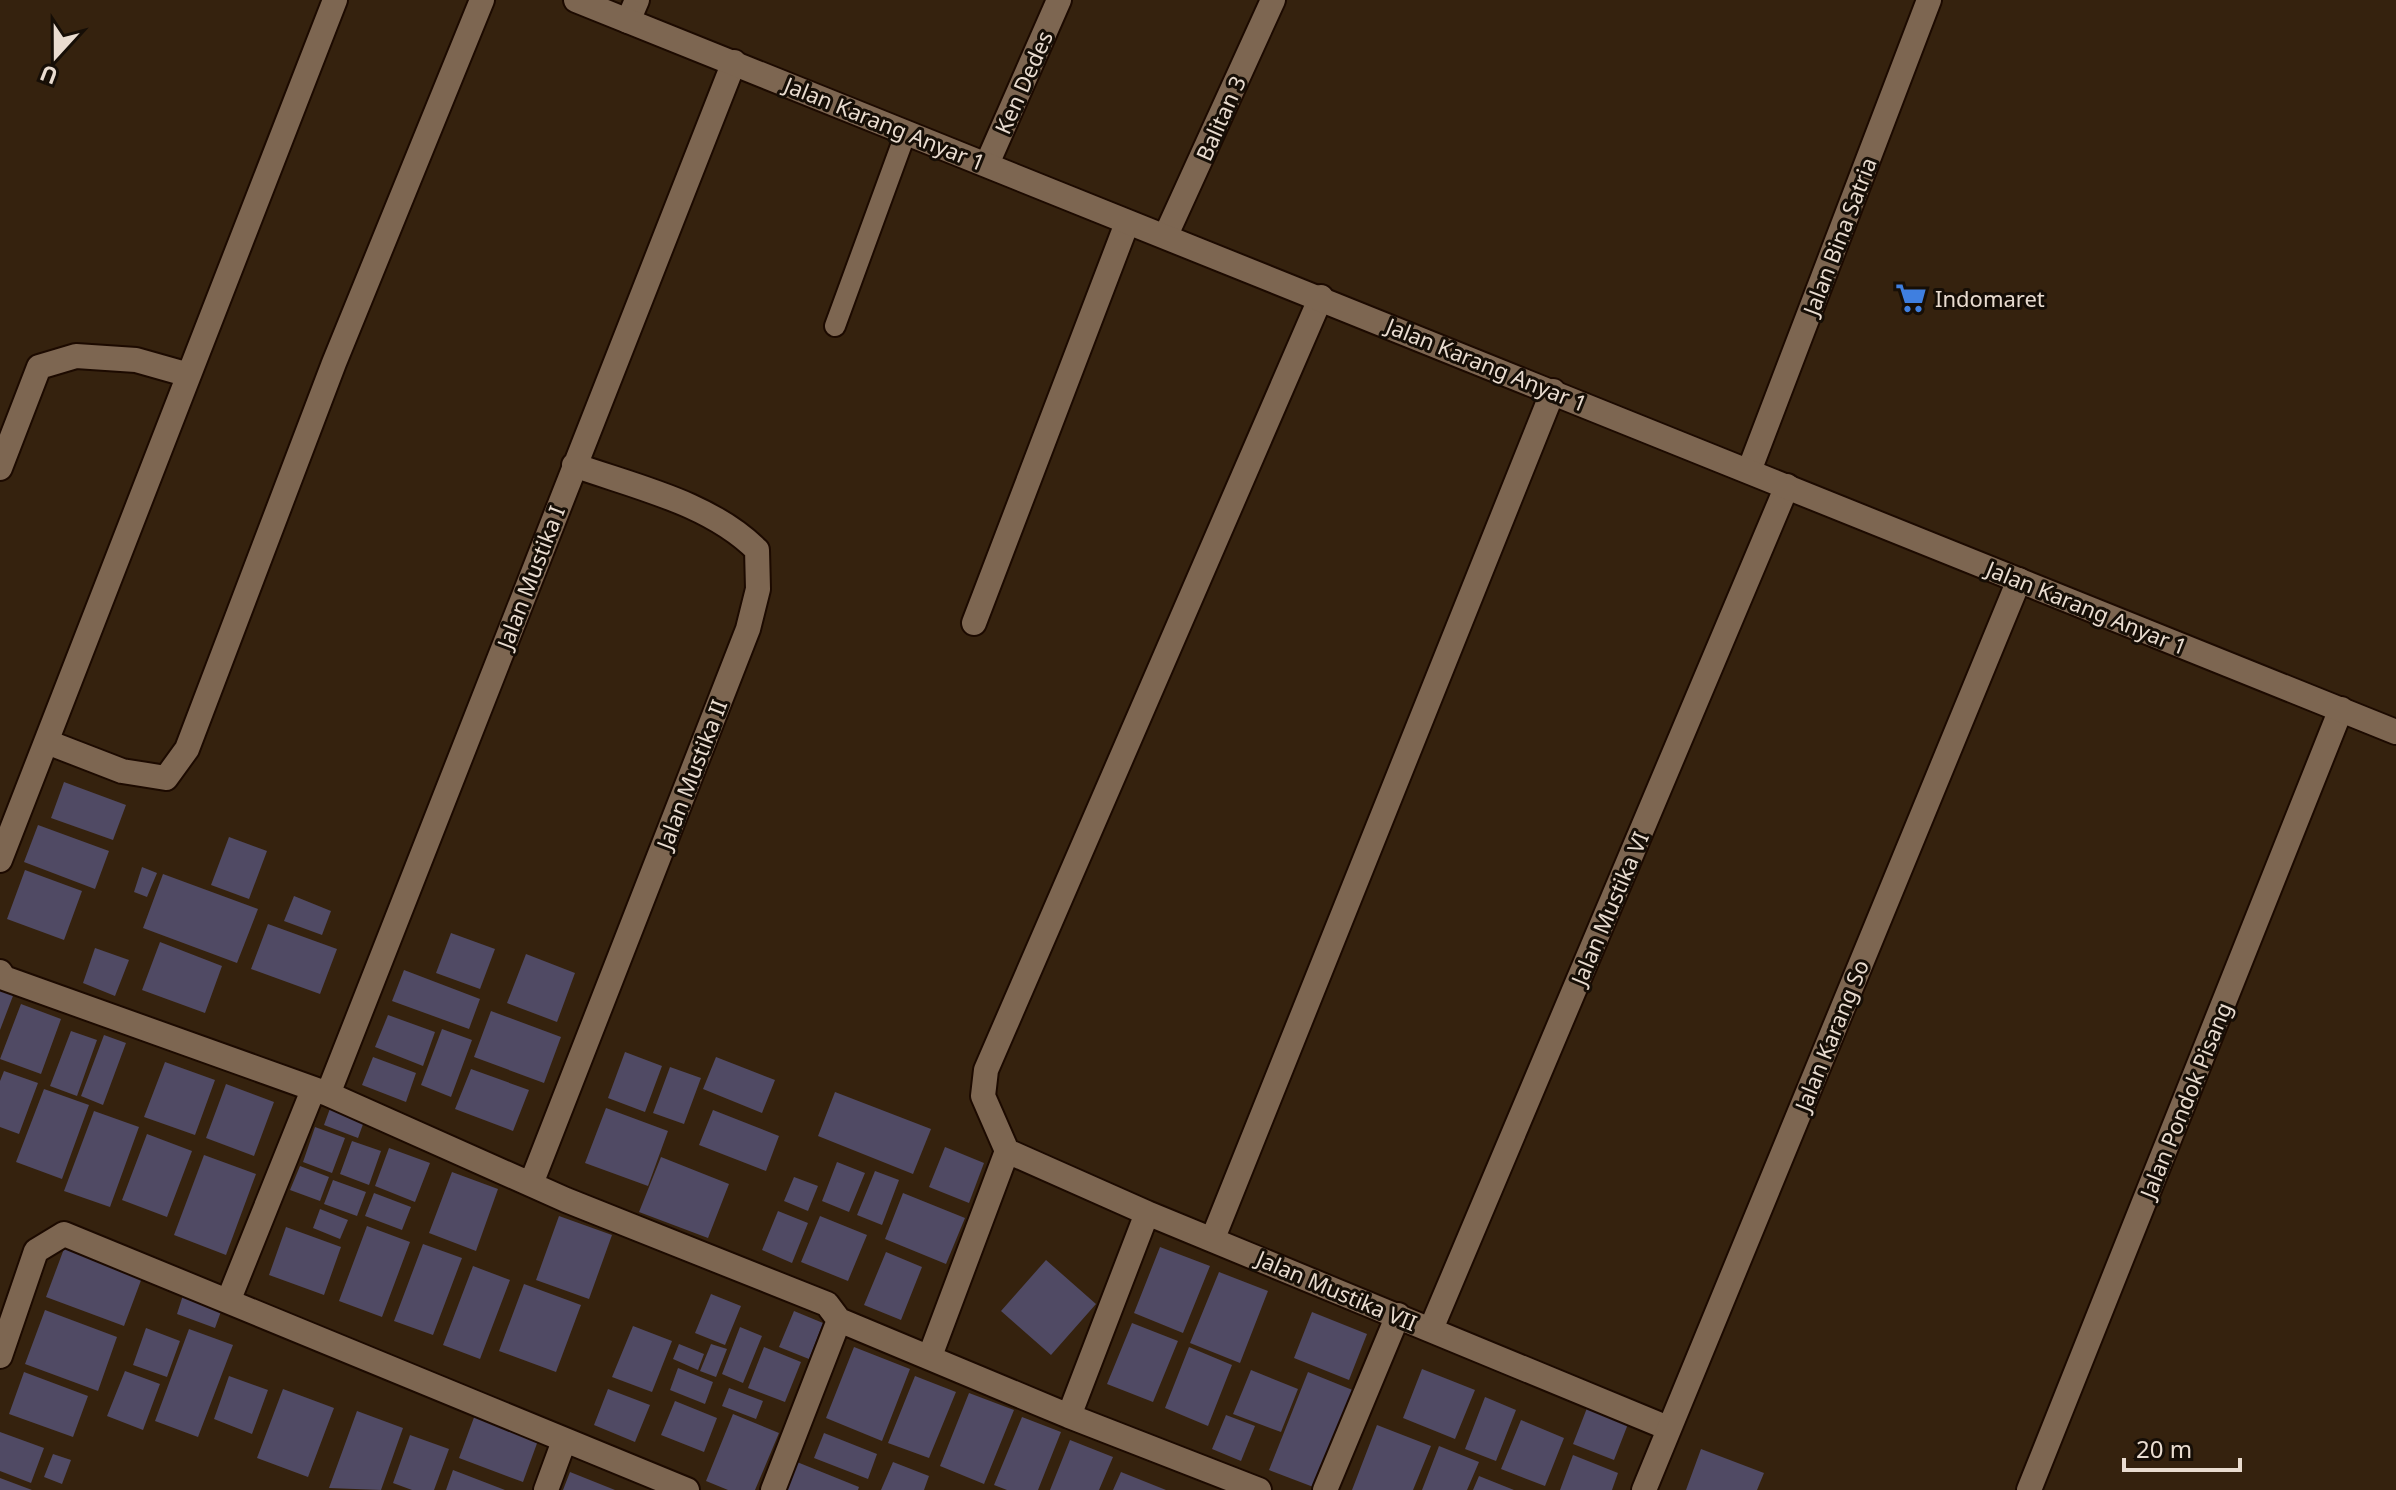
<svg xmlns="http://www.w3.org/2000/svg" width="2396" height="1490" font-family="'Noto Sans',sans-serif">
  <rect width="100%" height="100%" fill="#35220e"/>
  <path fill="#504a64" d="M64,782L126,805L113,840L51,818Z
    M38,825L109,851L95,889L24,862Z
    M229,837L267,851L249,899L211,885Z
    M142,867L157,873L147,897L134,892Z
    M25,870L82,891L64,940L7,919Z
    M163,874L258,909L237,963L143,928Z
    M294,896L331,911L322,935L284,921Z
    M268,924L337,949L320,994L251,969Z
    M451,933L495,949L480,989L436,973Z
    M160,942L222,966L205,1013L142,990Z
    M95,948L129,960L115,996L83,983Z
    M526,954L575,973L557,1022L507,1003Z
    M404,970L480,999L469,1029L392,1001Z
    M0,983L16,988L0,1030Z
    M21,1004L61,1019L41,1074L0,1059Z
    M491,1011L561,1037L544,1083L474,1057Z
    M388,1015L435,1032L423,1066L375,1047Z
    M442,1029L472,1040L451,1097L421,1085Z
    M71,1031L97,1040L77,1096L50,1086Z
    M104,1035L126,1043L103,1105L81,1096Z
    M625,1052L662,1066L645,1112L608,1098Z
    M373,1057L416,1073L406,1102L362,1085Z
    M716,1057L775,1080L762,1113L703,1089Z
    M165,1062L215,1080L195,1135L144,1117Z
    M670,1067L701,1078L684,1124L653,1113Z
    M471,1069L529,1090L513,1131L455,1109Z
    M4,1071L38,1083L19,1134L0,1127V1081Z
    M226,1084L274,1102L254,1156L206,1138Z
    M44,1089L89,1105L62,1179L16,1162Z
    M835,1092L931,1129L913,1174L818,1136Z
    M332,1103L366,1116L358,1138L324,1125Z
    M606,1108L668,1131L648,1186L585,1163Z
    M713,1110L779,1136L766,1171L699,1145Z
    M94,1111L139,1127L110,1207L64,1191Z
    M315,1127L345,1138L332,1173L303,1162Z
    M147,1134L192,1151L167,1217L122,1200Z
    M352,1141L381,1151L369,1185L340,1174Z
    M945,1147L984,1163L969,1203L929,1187Z
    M389,1148L430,1163L415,1202L375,1186Z
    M204,1155L256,1174L226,1255L174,1235Z
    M661,1157L729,1184L708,1238L639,1212Z
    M837,1162L865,1173L849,1212L822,1201Z
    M300,1166L329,1177L320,1201L290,1190Z
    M875,1171L899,1180L882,1225L857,1215Z
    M452,1172L498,1189L476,1251L429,1233Z
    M794,1177L818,1186L808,1211L784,1201Z
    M333,1180L366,1192L357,1216L324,1204Z
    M374,1193L411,1207L402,1230L365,1216Z
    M903,1193L965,1218L946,1264L885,1239Z
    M320,1209L348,1220L340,1239L313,1228Z
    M778,1211L808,1223L792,1263L762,1250Z
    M559,1216L612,1235L589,1299L536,1280Z
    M820,1216L867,1235L848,1281L801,1262Z
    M367,1226L410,1242L382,1317L339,1301Z
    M286,1227L341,1247L324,1295L269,1275Z
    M423,1244L462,1258L433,1335L394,1321Z
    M65,1246L143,1275L124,1326L46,1297Z
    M1160,1247L1210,1266L1183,1333L1134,1313Z
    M886,1252L922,1267L901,1320L864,1305Z
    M1046,1260L1096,1304L1051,1355L1001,1311Z
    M473,1266L510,1280L480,1359L443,1345Z
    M1219,1272L1268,1291L1240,1363L1190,1343Z
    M524,1284L581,1305L556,1372L499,1351Z
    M184,1292L223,1306L215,1328L177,1314Z
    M711,1294L741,1306L725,1345L695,1333Z
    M45,1310L117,1337L98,1391L25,1364Z
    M794,1311L823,1323L809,1359L779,1347Z
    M1312,1312L1367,1334L1349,1380L1294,1358Z
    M1132,1323L1178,1341L1153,1402L1107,1384Z
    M633,1326L672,1341L652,1392L612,1377Z
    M740,1327L762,1336L743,1383L722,1374Z
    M146,1328L180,1341L167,1377L133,1365Z
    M189,1329L233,1345L198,1437L155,1421Z
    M679,1344L704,1354L698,1370L673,1359Z
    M711,1344L727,1349L716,1377L700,1371Z
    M764,1347L801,1362L785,1402L748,1388Z
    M854,1347L910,1369L882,1441L826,1418Z
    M1189,1347L1232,1365L1208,1426L1165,1408Z
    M678,1368L713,1382L705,1404L670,1390Z
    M1422,1369L1475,1390L1455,1439L1403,1418Z
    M1251,1370L1298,1389L1281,1432L1233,1414Z
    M125,1371L160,1384L143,1430L107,1416Z
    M24,1372L88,1396L73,1437L9,1414Z
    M1308,1372L1355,1391L1316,1488L1269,1470Z
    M229,1376L268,1390L252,1434L214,1419Z
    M915,1376L956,1392L929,1458L888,1443Z
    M729,1388L763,1401L756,1419L722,1406Z
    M283,1389L334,1408L308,1477L257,1458Z
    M608,1389L650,1405L635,1442L594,1425Z
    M969,1393L1014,1410L984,1484L940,1466Z
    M1485,1397L1516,1410L1496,1461L1465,1449Z
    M675,1401L717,1418L704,1452L661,1435Z
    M1587,1408L1628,1424L1614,1460L1573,1444Z
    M357,1411L403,1428L381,1490L329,1488Z
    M476,1412L540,1435L523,1482L459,1458Z
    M733,1414L779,1433L755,1490H728L706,1481Z
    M1226,1415L1255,1426L1241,1461L1212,1449Z
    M1022,1417L1061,1432L1038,1490H1007L994,1485Z
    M1521,1420L1564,1438L1545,1486L1501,1469Z
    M1377,1425L1431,1446L1413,1490H1352Z
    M0,1432L44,1448L31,1483L0,1471Z
    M824,1433L877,1454L868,1479L814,1458Z
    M410,1435L449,1449L434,1490H412L393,1483Z
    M1070,1440L1113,1457L1099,1490H1050Z
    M1439,1446L1479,1462L1467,1490H1422Z
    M1701,1449L1764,1473L1757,1490H1686Z
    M53,1454L71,1460L62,1484L44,1477Z
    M1573,1455L1618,1473L1612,1490H1560Z
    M797,1462L859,1487L858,1490H786Z
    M893,1462L929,1476L924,1490H881Z
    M453,1470L505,1490H446Z
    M570,1472L615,1490H563Z
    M1121,1472L1166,1490H1113Z
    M1479,1476L1514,1490H1473Z
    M0,1478L32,1490H0Z"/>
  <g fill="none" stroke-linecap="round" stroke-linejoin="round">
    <defs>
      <path id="service" d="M835,326L905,135"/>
      <path id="minor" d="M628,21L637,0
        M987,164L1059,0
        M1166,235L1273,0
        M0,468L39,367L76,356L136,360L189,375
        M1749,471L1929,0
        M974,623L1127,223
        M47,742L122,771L166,778L187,749L334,363L482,0
        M0,860L335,0
        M0,972L4,978L328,1094L566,1200L827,1304L839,1320L1069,1416L1259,1490
        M328,1094L734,62
        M1007,1151L1147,1213L1668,1428
        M531,1184L748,629L758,589L757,550C710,503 636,487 574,465
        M1213,1238L1553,391
        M229,1299L313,1090
        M1431,1329L1787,486
        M0,1356L36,1251L64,1234L687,1490
        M930,1356L1007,1151L983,1096L986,1070L1321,297
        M1069,1416L1147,1213
        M546,1490L564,1441
        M773,1490L839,1320
        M1325,1490L1398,1315
        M2029,1490L2341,709"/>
      <path id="tertiary" d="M1644,1490L2019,580"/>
      <path id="secondary" d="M576,0L2396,732"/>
    </defs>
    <use href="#service" stroke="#1c0a00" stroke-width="24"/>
    <use href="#minor" stroke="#1c0a00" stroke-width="28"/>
    <use href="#tertiary" stroke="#1c0a00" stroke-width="28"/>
    <use href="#secondary" stroke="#1c0a00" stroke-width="28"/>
    <use href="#service" stroke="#7d6651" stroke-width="20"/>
    <use href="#minor" stroke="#7d6651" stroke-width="24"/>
    <use href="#tertiary" stroke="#7d6651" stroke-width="24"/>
    <use href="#secondary" stroke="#7d6651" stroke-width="24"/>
  </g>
  <defs>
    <symbol id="supermarket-bare" viewBox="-9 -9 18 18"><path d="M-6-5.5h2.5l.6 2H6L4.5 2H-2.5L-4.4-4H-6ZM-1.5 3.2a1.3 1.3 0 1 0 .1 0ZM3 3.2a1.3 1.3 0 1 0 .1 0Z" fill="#3f7fe0" stroke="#160e06" stroke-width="2.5" paint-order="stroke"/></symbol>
  </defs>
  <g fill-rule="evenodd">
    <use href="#supermarket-bare" x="1889" y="276" width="44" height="44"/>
  </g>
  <g text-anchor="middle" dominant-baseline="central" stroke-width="6" stroke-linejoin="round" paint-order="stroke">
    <g font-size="22" fill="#e9dcd0" stroke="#160e06">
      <text transform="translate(1023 82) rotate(-66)">Ken Dedes</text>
      <text transform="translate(1220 118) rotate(-66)">Balitan 3</text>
      <text transform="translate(885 123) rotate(22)">Jalan Karang Anyar 1</text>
      <text transform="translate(1839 236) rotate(-69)">Jalan Bina Satria</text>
      <text transform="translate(1487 364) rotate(22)">Jalan Karang Anyar 1</text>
      <text transform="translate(530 577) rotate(-69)">Jalan Mustika I</text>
      <text transform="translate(2087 607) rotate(22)">Jalan Karang Anyar 1</text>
      <text transform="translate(691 774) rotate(-69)">Jalan Mustika II</text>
      <text transform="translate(1609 908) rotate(-67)">Jalan Mustika VI</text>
      <text transform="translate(1831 1035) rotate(-68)">Jalan Karang So</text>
      <text transform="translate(2185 1100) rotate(-68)">Jalan Pondok Pisang</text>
      <text transform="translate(1337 1290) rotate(23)">Jalan Mustika VII</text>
    </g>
    <g font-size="22" fill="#e9dcd0" stroke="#160e06" text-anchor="start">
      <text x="1935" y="298">Indomaret</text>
    </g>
  </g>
  <g transform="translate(56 56) rotate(201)" stroke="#160e06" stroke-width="6" paint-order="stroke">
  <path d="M0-6L14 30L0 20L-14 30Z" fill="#e9dcd0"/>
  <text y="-12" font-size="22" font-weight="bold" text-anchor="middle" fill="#e9dcd0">U</text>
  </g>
  <path d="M2124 1458v12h116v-12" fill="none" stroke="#e9dcd0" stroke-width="4"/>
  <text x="2136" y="1458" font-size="24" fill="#e9dcd0" stroke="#160e06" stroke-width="6" paint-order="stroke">20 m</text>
</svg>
